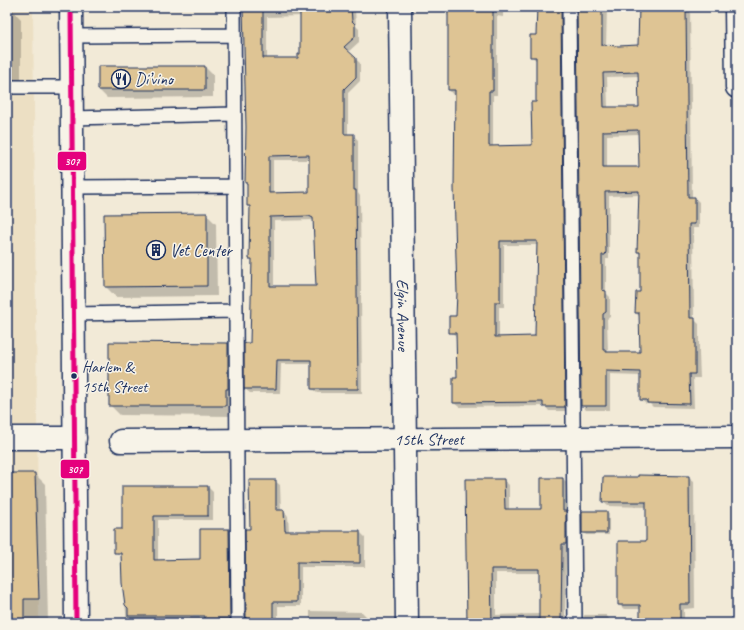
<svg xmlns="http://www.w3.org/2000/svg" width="744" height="630" font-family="Caveat,sans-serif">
  <rect width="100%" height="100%" fill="#f2ead7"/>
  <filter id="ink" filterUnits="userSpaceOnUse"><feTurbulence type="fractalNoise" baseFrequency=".025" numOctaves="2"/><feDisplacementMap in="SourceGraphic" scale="8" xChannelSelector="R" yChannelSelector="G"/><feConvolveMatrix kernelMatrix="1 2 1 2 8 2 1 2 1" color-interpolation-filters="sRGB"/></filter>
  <g filter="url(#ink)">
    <path fill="#ecdfc3" d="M7,7H33L39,623H7Z"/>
    <path fill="#0003" fill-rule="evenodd" d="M244,7H358L355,9L356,26L359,29V42L348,52L360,63V81L348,93V135H353L358,140V193L360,196L362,393H317L312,389V364H281L280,393H250L245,389L251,344L253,261L250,258L251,208L248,205V184L246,182L247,127ZM301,16V55L299,59H267V17ZM273,160H310V193L273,194ZM314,220L317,287H274V221Z
      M447,7H503V17L497,16V95H493V147L533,146L537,103V61L531,56L537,36L538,7H568L569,411H549L545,406L459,407L454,403L458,378V337L450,332L457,317L458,293L456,95H453L449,90V17L447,15ZM504,245H538L536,337L499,338V307H504Z
      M578,7H607L606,46H639L640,7H690L692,198H695L699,202V228H693L694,319L699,324V353L700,378H693L694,408L653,407L650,404H646L641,400V376L610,375V410H586L582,405ZM639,76L640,108H608L607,77ZM639,134L640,168H607V135ZM640,195L638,252L641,255V293L636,313L640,317L641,353H608L607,319L610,317V297L606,293V259H609V196Z
      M7,9H11L21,19V88L7,89Z
      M205,67L213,75V97L107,98L99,90Z
      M206,214L216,224L217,296L116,297L106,287Z
      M228,344L238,354L236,416L120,415L110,405Z
      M7,474H35L45,484L48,623H7Z
      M689,477L694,481L695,608L684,609V623H641V609H624L619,605L647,542V507L608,506L603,502Z
      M563,479L568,483L567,513L570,516V548H566L565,615L571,620V623H467L466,480H504L509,485V510H542ZM496,573H540V614L496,615Z
      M275,481L280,485L281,511H284L288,516L289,532H360L365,537V567H301V606H278V623H247L246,530H251Z
      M208,487L213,492V520H158V561L201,560L229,530L234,534V623H127L123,583V557L115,552L123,530Z
      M607,512L609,514V535H586L583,532Z
      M310,611L362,612L367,617V623H310Z
      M584,615H606L610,620V623H583Z"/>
    <path fill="#dec494" stroke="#1b2f5e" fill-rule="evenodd" d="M243,7H263V58H298V54H300V7H351L352,21L355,24V37L344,47L356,58V77L344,89V134H354V190H356L358,389H311V360H277L276,389H244V343H250L252,259H249L250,206H247V183H245L246,127ZM309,155V192L269,193V156ZM309,216L313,218L316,286H270V217Z
      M448,7H493V91H489V146L532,145L531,102H536V57H530V35H536L537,7H561L565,407H543V402L453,403V377H457L456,333H449V316H456L457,293L454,188L455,90H448ZM500,241H537L535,336L495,337V302H500Z
      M577,7H602V45L619,46L638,45L639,7H686L688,197H695V224H689L690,318H695V374H689L690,404L647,403V400H640V372L606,371V406H581ZM638,72L639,107H604L603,73ZM638,130L639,167H603V131ZM639,191L637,252H640V292H636L635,313H639L640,352H606V350H603V314L606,312V291L602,290V255H605L606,252L605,192Z
      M98,66H205V90H98Z
      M207,213V286L105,287L104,214Z
      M109,342L228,343V389H226V406H109Z
      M7,473H35L39,599H24V622H7Z
      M638,475L689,476L690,604H680V623H640V605H618V541H646V502H602L603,477H638Z
      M541,478H563V511H566V544H562L561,623H539V569H491L492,623H467L465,479H504L505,509H541Z
      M249,480H276V510H284L285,531H360V563L297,562V602H273V623H251V619H246L245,529H250Z
      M122,486H208V516H154V560L200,559V529H229L230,619H205V616H128V608L125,605L122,583L121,553H114V529H122Z
      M582,511H607V533H582Z"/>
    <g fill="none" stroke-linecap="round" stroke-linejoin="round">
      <defs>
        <path id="service" d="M234,7L238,623
          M569,7L575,623
          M71,36L234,35
          M7,87H72
          M72,118L234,114
          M72,187L235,186
          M74,314L235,311"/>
        <g id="minor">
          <path id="s1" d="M400,7L407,623"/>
          <path d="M736,7L737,87"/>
          <path d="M7,438H75"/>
          <path id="s2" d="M121,441L737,437"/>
        </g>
        <path id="primary" d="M71,7L76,623"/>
      </defs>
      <use href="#service" stroke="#1b2f5e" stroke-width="16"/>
      <use href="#minor" stroke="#1b2f5e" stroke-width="25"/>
      <use href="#primary" stroke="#1b2f5e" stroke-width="25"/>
      <use href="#service" stroke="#f7f3e8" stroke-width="13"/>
      <use href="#minor" stroke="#f7f3e8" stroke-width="22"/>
      <use href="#primary" stroke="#f7f3e8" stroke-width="22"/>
      <defs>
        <path id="bus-1" d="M71,7L76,623"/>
      </defs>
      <use href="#bus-1" stroke="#f7f3e8" stroke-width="8"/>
      <use href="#bus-1" stroke="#e5007d" stroke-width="5"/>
    </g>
  </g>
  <defs>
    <symbol id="restaurant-ring" viewBox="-11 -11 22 22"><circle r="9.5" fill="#f7f3e8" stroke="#1b2f5e" stroke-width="1.5"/><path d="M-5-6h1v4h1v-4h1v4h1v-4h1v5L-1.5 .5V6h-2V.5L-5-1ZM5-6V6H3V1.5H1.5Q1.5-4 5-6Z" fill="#1b2f5e"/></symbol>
    <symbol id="building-ring" viewBox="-11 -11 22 22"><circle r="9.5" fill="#f7f3e8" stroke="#1b2f5e" stroke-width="1.5"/><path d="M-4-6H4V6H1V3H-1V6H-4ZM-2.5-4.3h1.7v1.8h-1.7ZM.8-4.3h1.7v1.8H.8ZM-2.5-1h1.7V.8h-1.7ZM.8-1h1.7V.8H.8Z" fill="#1b2f5e"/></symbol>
  </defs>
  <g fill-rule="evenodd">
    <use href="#restaurant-ring" x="110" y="68" width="22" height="22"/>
    <use href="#building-ring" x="145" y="239" width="22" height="22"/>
  </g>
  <circle fill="#1b2f5e" stroke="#f7f3e8" stroke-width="1.5" cx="74" cy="376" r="3.5"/>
  <g text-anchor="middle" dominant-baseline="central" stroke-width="3" stroke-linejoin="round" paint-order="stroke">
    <g font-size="16" fill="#1b2f5e" stroke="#f7f3e8" text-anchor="start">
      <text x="82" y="367">Harlem &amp;<tspan x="82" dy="20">15th Street</tspan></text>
    </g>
    <g font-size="17" fill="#1b2f5e" stroke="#f7f3e8" text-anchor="start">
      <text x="135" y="79">Di’vino</text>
      <text x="170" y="250">Vet Center</text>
    </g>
    <g font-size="17" fill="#1b2f5e" stroke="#f7f3e8">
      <text stroke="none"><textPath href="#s1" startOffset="308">Elgin Avenue</textPath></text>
      <text stroke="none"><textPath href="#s2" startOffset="308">15th Street</textPath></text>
    </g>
  </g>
  <g stroke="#f7f3e8" stroke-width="1.5">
    <rect x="57" y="151" width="30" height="20" rx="4" fill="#e5007d"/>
    <rect x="60" y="459" width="30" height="20" rx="4" fill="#e5007d"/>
  </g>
  <g font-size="11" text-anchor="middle" font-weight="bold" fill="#fff">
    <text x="72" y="165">307</text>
    <text x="75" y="473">307</text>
  </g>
  <rect width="744" height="630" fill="none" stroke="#f7f3e8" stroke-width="24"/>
  <rect x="12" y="12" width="720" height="606" fill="none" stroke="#1b2f5e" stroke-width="1.5" filter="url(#ink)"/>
</svg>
